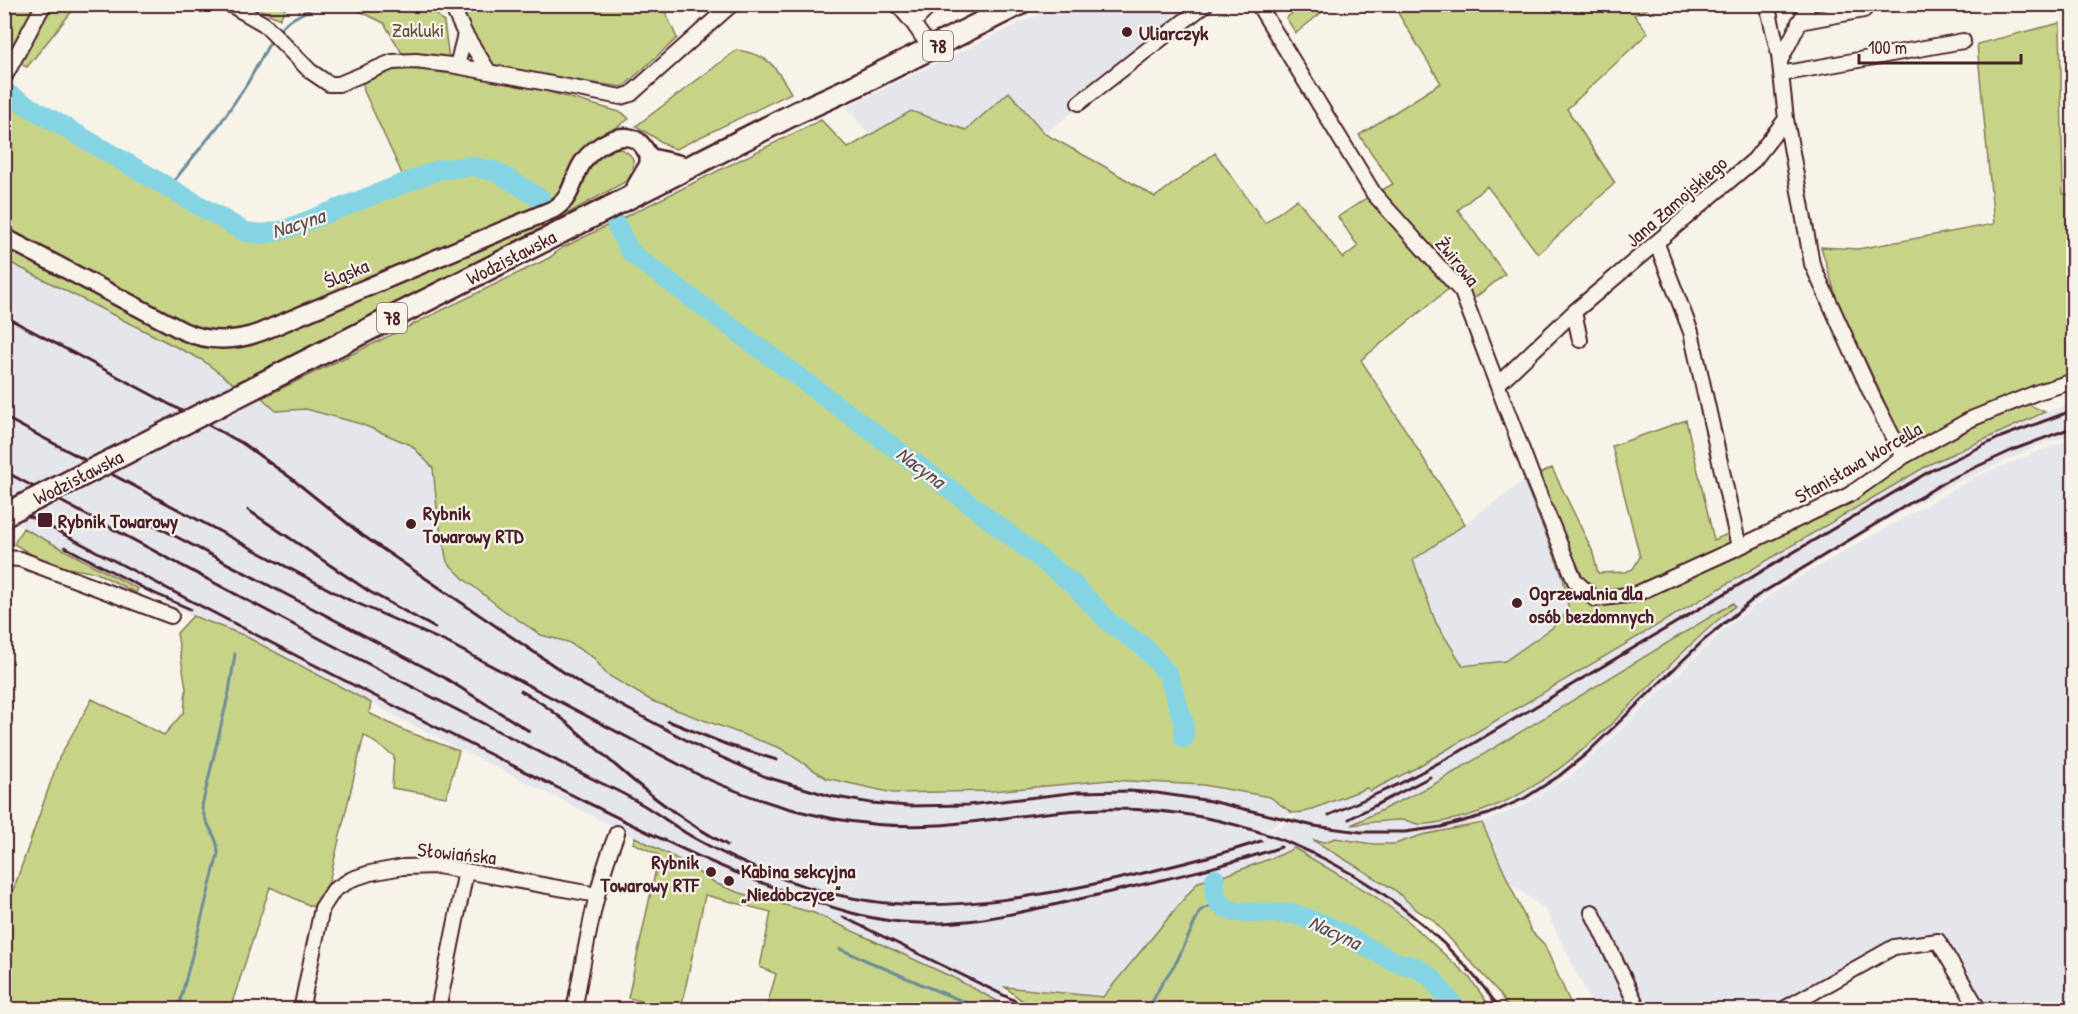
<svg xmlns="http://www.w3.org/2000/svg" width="2078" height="1014" font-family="'Patrick Hand',sans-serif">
  <rect width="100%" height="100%" fill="#f7f3e8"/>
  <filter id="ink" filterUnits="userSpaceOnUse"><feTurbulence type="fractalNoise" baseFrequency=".0167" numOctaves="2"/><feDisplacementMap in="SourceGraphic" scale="12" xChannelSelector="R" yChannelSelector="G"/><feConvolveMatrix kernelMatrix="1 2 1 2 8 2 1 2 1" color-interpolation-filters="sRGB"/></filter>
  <g filter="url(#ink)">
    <path fill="#e5e5ec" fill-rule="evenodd" d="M1060,4L1200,5L1081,106L1044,134L1009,93L966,130L911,111L870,135L846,107Z
      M4,260L202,360L234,384L262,398L276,411L306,409L361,424L411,445L433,468L438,518L447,562L464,579L541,635L568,642L594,658L606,674L652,701L780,748L826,778L893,793L992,791L1110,780L1203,785L1270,797L1292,813L1263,834L1282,826L1289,820L1300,813L1368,788L1370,790L1414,769L1771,559L1867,499L1984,436L2037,415L2073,403V435L2047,442L1943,489L1881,524L1777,587L1726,625L1596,751L1551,787L1516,807L1457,829L1422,835L1395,844H1373L1335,838L1325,842L1315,841L1395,890L1418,911L1407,920L1376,897L1334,872L1291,849L1283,852L1280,855L1229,874L1198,882L1103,997L1006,987L1000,1003L954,978L814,913L750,896L717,884L699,873L693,867L668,854L422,730L243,635L185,613L5,518ZM1732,603L1735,606L1705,631L1599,735L1555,773L1530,788L1421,824L1403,820L1354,824L1433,785Z
      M2073,438V1009H1983L1929,936L1895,939L1861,957L1788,1009H1595L1545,909L1510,883L1482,823L1524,805L1570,776L1605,745L1727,627L1778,589L1977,476Z
      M1524,481L1563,577L1570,611L1552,628L1505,661L1463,666L1436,623L1413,560Z"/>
    <path fill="#c7d487" stroke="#887a59" stroke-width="1.5" d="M4,5H77L27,67L5,57Z
      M250,5H287L280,19Z
      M347,5H428L444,22L449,59L402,53L384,23Z
      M461,5H662L677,38L623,87L496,69L477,42Z
      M1304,5H1331L1296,33L1286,18Z
      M1393,5H1655L1634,15L1648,33L1567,109L1615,183L1538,254L1487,186L1458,210L1505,274L1472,300L1463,284L1378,192L1393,184L1359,135L1441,83Z
      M2060,23L2063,194H2074L2073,373C2013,391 1961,415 1907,450L1837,299L1821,247L1858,249L1994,224L1977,44Z
      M737,50C770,55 774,65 791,93L676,149L668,146L636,126Z
      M394,67L507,80L623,113L629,119L587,147L562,192L553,200C531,188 510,173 488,164C462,153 426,165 403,176L364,91L363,82Z
      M1009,92L1045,134L1102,165L1155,197L1215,153L1265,223L1297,199L1343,258L1358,246L1338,217L1368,197L1451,287L1361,360L1465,524L1413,560L1436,623L1463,666L1505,661L1552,628L1569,611L1563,577L1524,481L1552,468L1592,550L1598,573L1625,572L1633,569L1640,557L1612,446L1686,420L1714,540L1732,532L1742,551L1974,427L2025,403L2045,412L1930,464L1414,769L1370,791L1367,788L1305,812L1292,813L1270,797L1203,785L1110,780L992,791L893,793L826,778L780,748L652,701L606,674L594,658L568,642L541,635L502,609L464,579L447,562L438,518L433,468L411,445L361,424L306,409L276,411L262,398L549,258L562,248L821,120L848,148L911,111L966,130Z
      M4,98L59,128L60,121L248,230H269L316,213L425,170L446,165L498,176L497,178L542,204L283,315L241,329L211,333L171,319L5,228Z
      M614,147C634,153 636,158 632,178L516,242L234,384L202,360L5,260L4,243L199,342L359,296L568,208C589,181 575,167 614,147Z
      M23,528L138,589L136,593L97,573L49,565L14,544Z
      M1733,603L1735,606C1642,679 1574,794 1450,820C1441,822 1428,825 1419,824C1413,823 1407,820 1401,820C1385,820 1367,823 1351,825L1433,785Z
      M193,616L243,635L371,703L369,713L403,730L459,751L446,797L392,788L394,756L364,735L329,882L313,907L270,887L230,1009H5V914L59,758L92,699L164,735L184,712L186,688L177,633Z
      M1482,823L1531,931L1544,944L1573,1009H1509L1500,994L1432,919L1418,911L1395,890L1313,840L1325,842L1335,838L1373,844H1395L1422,835Z
      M635,837L693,867L699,873L717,884L737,892L814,913L954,978L1012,1009H766L776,974L760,967L771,912L705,895L681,1009L628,998L659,855L633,843Z
      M1294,848L1376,897L1407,920L1469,977L1492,1009L1041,1010L1020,999L1005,987L1103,997L1198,882L1229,874L1280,855Z"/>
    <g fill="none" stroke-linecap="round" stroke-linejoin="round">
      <path stroke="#6d8c99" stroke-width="3" d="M277,33L287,22L310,9
        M169,187L219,125L247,84L273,37
        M840,949L930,988L985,1010
        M178,1010L218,854C219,836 203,823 202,806L229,692L235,654
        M1148,1010L1161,985L1177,961L1200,911L1218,901"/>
      <path stroke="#85d4e3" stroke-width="20" d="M4,92L245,232L263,234L284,230L438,170L470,166L497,172L541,199
        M617,226L629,250L635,256L962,498L1073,584L1110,623L1144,647L1168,674L1184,724V738
        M1215,879V895L1220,905L1236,912L1294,914L1326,925L1395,962L1416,967L1431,977L1457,1010"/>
      <defs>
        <path id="minor" d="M229,4L264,24L310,71L329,84H339L392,62L416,61L451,65L621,97L631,94L732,4
          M451,4L465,34L489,72
          M897,4L913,23L931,49
          M1258,4L1374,194L1462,292L1535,484L1575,581L1595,599L1636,594L1739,547L1849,495L1903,457L1971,419L2038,392L2074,381
          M1799,22L1864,10
          M913,23L932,4
          M1780,61L1809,4
          M457,66L465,34
          M1781,74L1963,41
          M4,78L44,4
          M1079,103L1206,4
          M1786,119L1812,264L1874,400L1903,457
          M1657,244L1691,332L1739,547
          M1574,312L1580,340
          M1499,383L1574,312L1754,160L1786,119L1779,55L1767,4
          M4,558L20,559L171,616
          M1592,912L1639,1010
          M301,1010L322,908L334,890L352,879L370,873L403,867L438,866L597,895
          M438,1010L466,871
          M574,1010C586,950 594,889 617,833
          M1782,1010L1894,947L1938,941L1979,1010"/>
        <path id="tertiary" d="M629,197L651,160
          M4,237L183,331C208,342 235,342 261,332L554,209C574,196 571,180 583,162C593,147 623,127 640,143C647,150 652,162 657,171"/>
        <path id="primary" d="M651,160L686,168
          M263,383L796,113L855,86L1019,4"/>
      </defs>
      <use href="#minor" stroke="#4a1f2b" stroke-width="18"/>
      <use href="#tertiary" stroke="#4a1f2b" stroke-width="21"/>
      <use href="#primary" stroke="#4a1f2b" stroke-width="26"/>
      <use href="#minor" stroke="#f7f3e8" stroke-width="14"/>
      <use href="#tertiary" stroke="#f7f3e8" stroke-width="16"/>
      <use href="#primary" stroke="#f7f3e8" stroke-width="21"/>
      <path stroke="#4a1f2b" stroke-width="3" d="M4,316L242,443L291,478L362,535L581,684L703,749L766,777L830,796L871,803L909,806L968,805L1078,792L1129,791L1157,793L1211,801L1314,826L1361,832H1405L1441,827L1489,814L1525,798L1559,776L1586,754L1704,640L1757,596L1948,480L2015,449L2074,427
        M4,417L349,600
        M4,471C203,577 401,683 601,783C614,789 626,795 638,802C658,813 676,828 696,839C750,869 808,892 870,901C954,913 1053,894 1135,875C1178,865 1220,855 1261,841
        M4,503C189,600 373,697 560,789C639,828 717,869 801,897C834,908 866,919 901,922C967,928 1030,910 1093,896C1156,881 1220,868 1281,847
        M248,510L370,592L435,628
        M154,525L445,678L529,731
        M65,547L147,590L190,609
        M343,597L448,643L701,776C775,810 856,830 938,825C995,821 1052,809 1109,809C1265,807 1410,884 1501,1010
        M521,691C557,710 585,739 615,765C649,795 688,824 727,845
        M668,721L728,745L777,760
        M1329,815L1399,784L1459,752L1930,471L2001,437L2074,410
        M1349,819L1430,777
        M843,917L1034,1010"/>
      <defs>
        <path id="primary-bridge" d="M4,515L263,383"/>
      </defs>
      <use href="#primary-bridge" stroke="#4a1f2b" stroke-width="26" stroke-linecap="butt"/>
      <use href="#primary-bridge" stroke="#f7f3e8" stroke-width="21"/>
    </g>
  </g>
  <g fill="#4a1f2b" stroke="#f7f3e8" stroke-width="2">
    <circle cx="1127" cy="32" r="6"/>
    <rect x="37" y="512" width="16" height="16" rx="3"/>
    <circle cx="411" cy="524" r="6"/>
    <circle cx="1517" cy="603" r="6"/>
    <circle cx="711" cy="872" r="6"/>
    <circle cx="729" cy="881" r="6"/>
  </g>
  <g text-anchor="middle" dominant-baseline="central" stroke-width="4.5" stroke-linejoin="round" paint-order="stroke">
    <g fill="#f7f3e8" stroke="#7e5f64" stroke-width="1.5">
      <rect x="923" y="31" width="30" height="30" rx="4.5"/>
      <rect x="377" y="303" width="30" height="30" rx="4.5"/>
    </g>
    <g font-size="18" font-weight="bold" fill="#4a1f2b">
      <text x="938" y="46">78</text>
      <text x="392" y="318">78</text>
    </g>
    <g font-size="20" fill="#694c42" stroke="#f7f3e8">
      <text x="418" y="29">Zakluki</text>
    </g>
    <g font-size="20" font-weight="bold" fill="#4a1f2b" stroke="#f7f3e8" text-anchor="start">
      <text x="1139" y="32">Uliarczyk</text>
      <text x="423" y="512">Rybnik<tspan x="423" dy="23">Towarowy RTD</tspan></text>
      <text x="58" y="520">Rybnik Towarowy</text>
      <text x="1529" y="592">Ogrzewalnia dla<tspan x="1529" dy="23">osób bezdomnych</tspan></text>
      <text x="699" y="861" text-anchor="end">Rybnik<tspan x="699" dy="23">Towarowy RTF</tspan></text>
      <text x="741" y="870">Kabina sekcyjna<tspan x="741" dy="23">„Niedobczyce”</tspan></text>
    </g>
    <g font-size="20" fill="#4a1f2b" stroke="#f7f3e8">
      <text transform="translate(1676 201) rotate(-41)">Jana Zamojskiego</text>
      <text transform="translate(511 257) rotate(-27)">Wodzisławska</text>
      <text transform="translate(1458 261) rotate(51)">Żwirowa</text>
      <text transform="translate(346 273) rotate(-23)">Śląska</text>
      <text transform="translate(1858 462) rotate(-30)">Stanisława Worcella</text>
      <text transform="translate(78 477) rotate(-27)">Wodzisławska</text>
      <text transform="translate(457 853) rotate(6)">Słowiańska</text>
    </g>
    <g font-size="21" font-style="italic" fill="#594c59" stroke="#f7f3e8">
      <text transform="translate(298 223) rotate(-18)">Nacyna</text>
      <text transform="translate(921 467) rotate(37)">Nacyna</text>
      <text transform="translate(1335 932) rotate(25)">Nacyna</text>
    </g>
  </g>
  <rect width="2078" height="1014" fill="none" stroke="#f7f3e8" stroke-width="24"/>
  <rect x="12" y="12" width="2054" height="990" fill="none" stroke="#4a1f2b" stroke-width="2" filter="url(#ink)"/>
  <path d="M1859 54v9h162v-9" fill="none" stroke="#4a1f2b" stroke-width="3"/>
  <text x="1868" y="54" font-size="18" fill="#4a1f2b" stroke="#f7f3e8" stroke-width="4.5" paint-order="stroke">100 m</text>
</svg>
